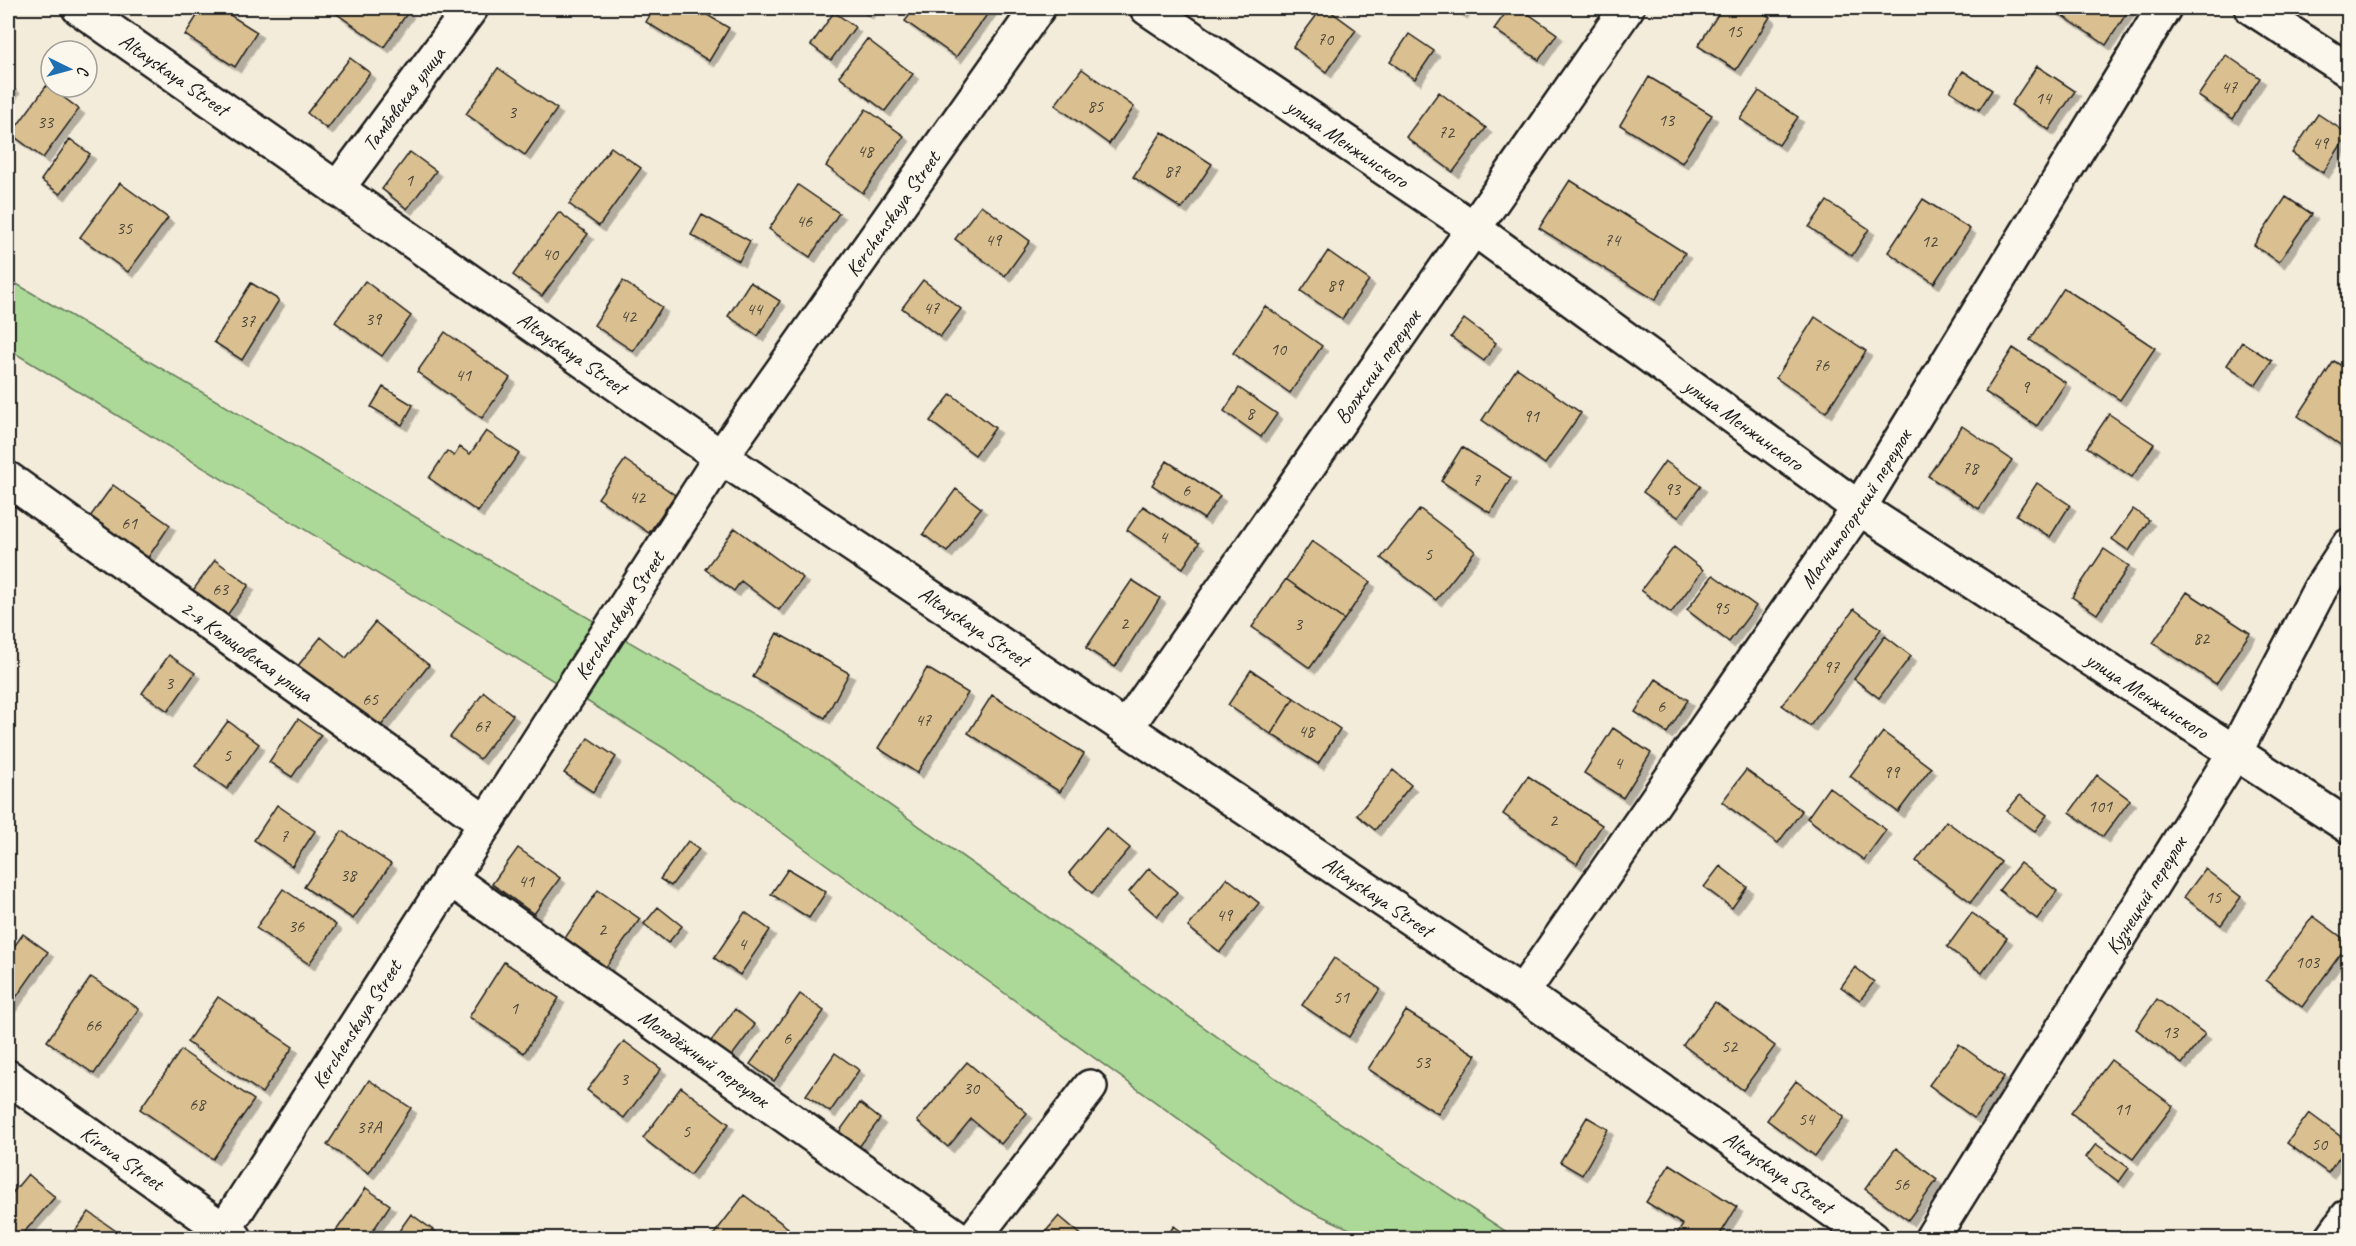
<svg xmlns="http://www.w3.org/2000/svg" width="2356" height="1246" font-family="Caveat,sans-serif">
  <defs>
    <filter id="shadow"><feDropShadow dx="5.5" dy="5.5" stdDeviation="0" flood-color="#0004"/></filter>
  </defs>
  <rect width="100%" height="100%" fill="#f4ecda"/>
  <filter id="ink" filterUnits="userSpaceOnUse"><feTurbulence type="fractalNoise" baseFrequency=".0167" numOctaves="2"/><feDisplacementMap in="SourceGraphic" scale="12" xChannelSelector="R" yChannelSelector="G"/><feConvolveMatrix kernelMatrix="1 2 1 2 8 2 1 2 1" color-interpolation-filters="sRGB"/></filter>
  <g filter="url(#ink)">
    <path fill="#acd998" stroke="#647a5a" stroke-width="1.5" d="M8,279L799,741L1328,1115L1516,1238H1369L1298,1205L672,753L8,349Z"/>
    <path fill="#dac090" stroke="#1c1c1c" stroke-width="1.5" filter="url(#shadow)" d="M202,8H219L257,32L235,67L185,35Z
      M342,8H402L408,12L384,47L337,14Z
      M654,8H696L729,28L709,61L646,22Z
      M859,8H871L867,13Z
      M915,8H992L956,57L905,21Z
      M1322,8H1326L1356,30L1326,72L1293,47Z
      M1454,8H1466L1462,13Z
      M1509,8H1520L1557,34L1539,60L1494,29Z
      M1722,8H1755L1770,17L1736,70L1698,46Z
      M2051,8H2130L2106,45Z
      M834,12L855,27L831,60L811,45Z
      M1409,34L1434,51L1415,79L1390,62Z
      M867,39L913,74L885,111L839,76Z
      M2226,55L2260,78L2233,119L2198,96Z
      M350,58L370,73L327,129L307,113Z
      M2037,66L2075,91L2049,130L2011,105Z
      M498,68L557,109L525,155L466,114Z
      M1082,69L1134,107L1109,144L1055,105Z
      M1963,71L1992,90L1979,110L1950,91Z
      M1649,77L1712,115L1682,163L1620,125Z
      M8,83L14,88L8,97Z
      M47,85L79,109L43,158L11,134Z
      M1759,91L1798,117L1779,145L1740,119Z
      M1439,92L1486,128L1453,172L1406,137Z
      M866,109L904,136L863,193L826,166Z
      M2318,114L2348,134L2323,173L2292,153Z
      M1162,132L1212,164L1182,209L1133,177Z
      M70,139L90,154L60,194L41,180Z
      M611,147L641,168L599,226L569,204Z
      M410,152L436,171L407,209L382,189Z
      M1570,180L1685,253L1655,300L1539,228Z
      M120,183L168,218L128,272L80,237Z
      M798,185L839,213L810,257L769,229Z
      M2286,197L2312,214L2279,262L2254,245Z
      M1923,199L1970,229L1934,283L1888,252Z
      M1827,201L1869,229L1852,256L1809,227Z
      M981,205L1030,241L1005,276L955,239Z
      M559,212L588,234L542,296L513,275Z
      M702,215L750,241L739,261L691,235Z
      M1328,251L1369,280L1342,319L1301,291Z
      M923,280L961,309L940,337L902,308Z
      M365,281L411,316L382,356L335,322Z
      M623,281L662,307L633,351L594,325Z
      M750,282L780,301L758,336L728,316Z
      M251,283L279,300L242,360L214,342Z
      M2064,288L2155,348L2120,400L2030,340Z
      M1265,306L1322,346L1290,393L1233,353Z
      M1815,317L1866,351L1826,412L1776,378Z
      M1464,319L1496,343L1484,361L1451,337Z
      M445,332L510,378L482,418L417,372Z
      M2242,342L2272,361L2256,385L2227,365Z
      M2013,348L2066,383L2037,426L1985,392Z
      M2334,361L2348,370V450L2298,416Z
      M1517,368L1581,413L1545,464L1482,420Z
      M383,387L413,405L402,425L371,407Z
      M1239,388L1277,414L1261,437L1224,411Z
      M951,394L995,428L975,455L930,421Z
      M2109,414L2154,444L2132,477L2087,447Z
      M1962,426L2012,460L1979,509L1928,476Z
      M486,431L519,453L478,512L429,478L447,451L454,456L460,447L470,454Z
      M1462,447L1511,478L1490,513L1441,481Z
      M625,460L675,495L649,533L598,498Z
      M1167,461L1220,496L1204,519L1152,485Z
      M1665,461L1701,486L1678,517L1643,492Z
      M2037,483L2070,505L2050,537L2016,515Z
      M113,485L170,525L145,562L87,521Z
      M956,489L981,508L947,552L923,534Z
      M1143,506L1199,543L1183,568L1127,530Z
      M1420,509L1475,551L1436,600L1381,558Z
      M2133,509L2149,520L2129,551L2112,539Z
      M735,528L803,578L779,610L741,581L734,591L705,569Z
      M1312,541L1370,582L1344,620L1286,579Z
      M1674,547L1703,570L1671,613L1641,590Z
      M2104,549L2129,566L2097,614L2072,597Z
      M215,560L249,585L225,618L191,593Z
      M1713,575L1756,606L1729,642L1687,610Z
      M1286,579L1344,620L1310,668L1252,627Z
      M1132,580L1160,598L1115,667L1086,648Z
      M2187,592L2250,633L2216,684L2153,643Z
      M1854,609L1881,629L1810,726L1782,705Z
      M375,622L429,665L377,731L297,667L321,637L346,658Z
      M777,633L849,673L825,718L753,677Z
      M1885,636L1911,656L1879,698L1854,679Z
      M169,655L195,673L168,711L142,693Z
      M927,668L968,693L917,773L878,748Z
      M1251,670L1294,698L1271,734L1228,705Z
      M1656,679L1688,700L1667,733L1635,712Z
      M484,692L513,715L480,759L450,737Z
      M992,695L1084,754L1060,792L968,733Z
      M1294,698L1340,729L1318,764L1271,734Z
      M298,719L321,735L292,777L269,762Z
      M228,721L259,744L227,789L195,766Z
      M1613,728L1651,753L1623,798L1584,773Z
      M1883,732L1931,768L1898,812L1850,776Z
      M588,738L616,757L593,792L564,773Z
      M1393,770L1411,785L1375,830L1357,815Z
      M1746,770L1802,811L1778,843L1722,802Z
      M2097,775L2130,800L2103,837L2070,812Z
      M1528,776L1602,825L1577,864L1503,814Z
      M1829,787L1886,830L1864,860L1807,818Z
      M2020,795L2047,815L2035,831L2007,811Z
      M277,805L315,831L292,866L254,840Z
      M1946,821L2001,862L1971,902L1916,861Z
      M1106,828L1130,848L1092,893L1069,873Z
      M342,831L391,864L353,919L304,887Z
      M688,841L699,849L671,886L660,879Z
      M518,848L560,878L534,914L492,884Z
      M2020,863L2057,891L2037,919L1999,890Z
      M1720,866L1747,887L1732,908L1704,887Z
      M1149,868L1177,892L1157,916L1129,892Z
      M788,869L826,892L809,918L771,894Z
      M2205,869L2241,897L2221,925L2184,897Z
      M1227,878L1259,903L1220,952L1188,927Z
      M283,889L336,925L309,964L256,928Z
      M598,890L640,919L606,967L565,938Z
      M658,907L682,926L668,943L644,924Z
      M745,912L770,930L740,975L714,958Z
      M1972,913L2007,938L1982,973L1947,947Z
      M2313,916L2348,942V944L2302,1007L2266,980Z
      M23,934L48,952L8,1009V955Z
      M1334,958L1380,989L1349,1037L1302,1005Z
      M504,962L559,998L524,1053L469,1017Z
      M1855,967L1874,982L1860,1000L1841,987Z
      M91,977L139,1009L94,1074L47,1041Z
      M800,994L824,1011L774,1081L750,1064Z
      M218,997L293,1047L262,1093L187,1042Z
      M2157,999L2205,1034L2182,1064L2136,1029Z
      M1715,1002L1775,1046L1743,1090L1683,1045Z
      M735,1009L755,1025L731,1057L711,1041Z
      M1406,1011L1476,1055L1438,1114L1368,1069Z
      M624,1041L661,1069L624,1118L587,1090Z
      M1959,1044L2004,1077L1974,1118L1929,1085Z
      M181,1050L254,1100L213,1159L140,1109Z
      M835,1053L859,1070L830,1112L806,1095Z
      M2111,1060L2173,1106L2133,1159L2071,1113Z
      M967,1062L1027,1113L1001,1144L971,1119L948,1147L917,1121Z
      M369,1080L411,1108L369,1173L327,1145Z
      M1796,1081L1844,1117L1815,1156L1767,1120Z
      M681,1087L729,1124L690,1175L643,1138Z
      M860,1103L880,1119L859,1147L839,1132Z
      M2309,1113L2348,1142V1146L2328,1173L2287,1143Z
      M1587,1117L1608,1129L1582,1175L1560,1162Z
      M2096,1144L2129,1168L2119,1182L2086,1157Z
      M1896,1148L1937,1180L1908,1220L1865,1189Z
      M1670,1164L1737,1207L1718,1238H1674L1683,1225L1646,1202Z
      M28,1174L55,1197L19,1238H8V1198Z
      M366,1188L390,1205L368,1238H331Z
      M744,1195L788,1228L780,1238H711Z
      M89,1212L126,1238H70Z
      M411,1214L437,1233L433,1238H394Z
      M1059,1216L1085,1238H1040Z
      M1174,1226L1190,1238H1165Z"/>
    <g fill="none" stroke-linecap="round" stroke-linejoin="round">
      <defs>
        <g id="street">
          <path id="s1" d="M79,8L721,457L1522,993L1872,1238"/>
          <path id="s2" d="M1147,8L1473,228L1859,508L2348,826"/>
          <path d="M2252,8L2348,70"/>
          <path id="s3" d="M337,189L471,8"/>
          <path id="s4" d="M8,479L486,823"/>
          <path id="s5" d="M1126,728L1627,8"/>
          <path id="s6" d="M449,878L958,1238"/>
          <path id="s7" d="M1522,993L1859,508L2164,8"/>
          <path id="s8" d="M8,1077L235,1238"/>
          <path id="s9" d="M219,1238L721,457L1038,8"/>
          <path d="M974,1238L1090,1087"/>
          <path id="s10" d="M1932,1238L2235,752L2320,589L2348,546"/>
          <path d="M2332,1238L2348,1216"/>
        </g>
      </defs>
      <use href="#street" stroke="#1c1c1c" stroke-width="38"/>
      <use href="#street" stroke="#fbf7ec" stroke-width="33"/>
    </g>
  </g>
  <g text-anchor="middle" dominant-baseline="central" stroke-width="4.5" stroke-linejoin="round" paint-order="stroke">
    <g font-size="18" fill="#4c4539">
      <text x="1734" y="31">15</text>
      <text x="1325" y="39">70</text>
      <text x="2229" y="87">47</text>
      <text x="2043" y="98">14</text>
      <text x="1095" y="106">85</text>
      <text x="512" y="112">3</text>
      <text x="1666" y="120">13</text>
      <text x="45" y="122">33</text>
      <text x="1446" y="132">72</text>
      <text x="2320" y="143">49</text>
      <text x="865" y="151">48</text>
      <text x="1172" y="171">87</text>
      <text x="409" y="180">1</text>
      <text x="804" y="221">46</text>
      <text x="124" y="228">35</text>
      <text x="993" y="240">49</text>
      <text x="1612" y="240">74</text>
      <text x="1929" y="241">12</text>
      <text x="550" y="254">40</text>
      <text x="1335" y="285">89</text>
      <text x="931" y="308">47</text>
      <text x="754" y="309">44</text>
      <text x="628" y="316">42</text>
      <text x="373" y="319">39</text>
      <text x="247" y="321">37</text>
      <text x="1278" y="349">10</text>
      <text x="1821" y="365">76</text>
      <text x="463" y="375">41</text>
      <text x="2025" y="387">9</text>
      <text x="1250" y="413">8</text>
      <text x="1531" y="416">91</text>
      <text x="1970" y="468">78</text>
      <text x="1476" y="480">7</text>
      <text x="1672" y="489">93</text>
      <text x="1186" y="490">6</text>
      <text x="637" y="497">42</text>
      <text x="129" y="523">61</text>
      <text x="1163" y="537">4</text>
      <text x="1428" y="554">5</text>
      <text x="220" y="589">63</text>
      <text x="1721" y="608">95</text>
      <text x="1124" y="623">2</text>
      <text x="1298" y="624">3</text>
      <text x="2201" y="638">82</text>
      <text x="1831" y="667">97</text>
      <text x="169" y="683">3</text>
      <text x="370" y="699">65</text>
      <text x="1661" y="706">6</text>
      <text x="923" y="720">47</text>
      <text x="482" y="726">67</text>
      <text x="1306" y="731">48</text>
      <text x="227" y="755">5</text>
      <text x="1618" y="763">4</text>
      <text x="1891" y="772">99</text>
      <text x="2100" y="806">101</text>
      <text x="1553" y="820">2</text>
      <text x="284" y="836">7</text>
      <text x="348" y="875">38</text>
      <text x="526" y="881">41</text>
      <text x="2213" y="897">15</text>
      <text x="1224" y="915">49</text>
      <text x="296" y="926">36</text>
      <text x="602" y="929">2</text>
      <text x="742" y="944">4</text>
      <text x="2307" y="962">103</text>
      <text x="1341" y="997">51</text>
      <text x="514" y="1008">1</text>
      <text x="93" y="1025">66</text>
      <text x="2170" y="1032">13</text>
      <text x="787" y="1038">6</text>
      <text x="1729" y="1046">52</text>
      <text x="1422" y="1062">53</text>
      <text x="624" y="1079">3</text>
      <text x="971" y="1088">30</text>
      <text x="197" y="1104">68</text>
      <text x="2122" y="1109">11</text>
      <text x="1806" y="1119">54</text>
      <text x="369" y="1127">37А</text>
      <text x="686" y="1131">5</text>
      <text x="2319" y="1144">50</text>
      <text x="1901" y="1184">56</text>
    </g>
    <g font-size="21" fill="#1c1c1c" stroke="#fbf7ec">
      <text stroke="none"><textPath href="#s1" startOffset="116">Altayskaya Street</textPath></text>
      <text stroke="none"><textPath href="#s3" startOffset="112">Тамбовская улица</textPath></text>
      <text stroke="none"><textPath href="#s2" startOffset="242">улица Менжинского</textPath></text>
      <text stroke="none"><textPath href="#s9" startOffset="1226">Kerchenskaya Street</textPath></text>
      <text stroke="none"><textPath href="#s1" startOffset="602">Altayskaya Street</textPath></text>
      <text stroke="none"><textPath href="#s5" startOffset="440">Волжский переулок</textPath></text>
      <text stroke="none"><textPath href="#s2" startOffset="728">улица Менжинского</textPath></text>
      <text stroke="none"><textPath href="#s7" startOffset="588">Магнитогорский переулок</textPath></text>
      <text stroke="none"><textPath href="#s9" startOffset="740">Kerchenskaya Street</textPath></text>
      <text stroke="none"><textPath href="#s1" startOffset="1088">Altayskaya Street</textPath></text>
      <text stroke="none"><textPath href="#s4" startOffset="294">2-я Кольцовская улица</textPath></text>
      <text stroke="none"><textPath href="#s2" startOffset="1214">улица Менжинского</textPath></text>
      <text stroke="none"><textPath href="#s10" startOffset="404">Кузнецкий переулок</textPath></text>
      <text stroke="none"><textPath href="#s1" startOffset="1574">Altayskaya Street</textPath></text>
      <text stroke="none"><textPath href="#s9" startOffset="254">Kerchenskaya Street</textPath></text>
      <text stroke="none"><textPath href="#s6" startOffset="312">Молодёжный переулок</textPath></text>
      <text stroke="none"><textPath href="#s8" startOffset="140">Kirova Street</textPath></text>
      <text stroke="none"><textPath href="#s1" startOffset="2060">Altayskaya Street</textPath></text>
    </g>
  </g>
  <rect width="2356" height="1246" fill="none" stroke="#fbf7ec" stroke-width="30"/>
  <rect x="15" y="15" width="2326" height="1216" fill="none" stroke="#1c1c1c" stroke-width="2" filter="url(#ink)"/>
  <g transform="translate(69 69) rotate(95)"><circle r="28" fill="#fbf7ec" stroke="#a29f99" stroke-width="1.5"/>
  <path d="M0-4.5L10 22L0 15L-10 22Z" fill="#1f6fb2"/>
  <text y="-9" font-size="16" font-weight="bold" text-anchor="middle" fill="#1c1c1c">С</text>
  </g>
</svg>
